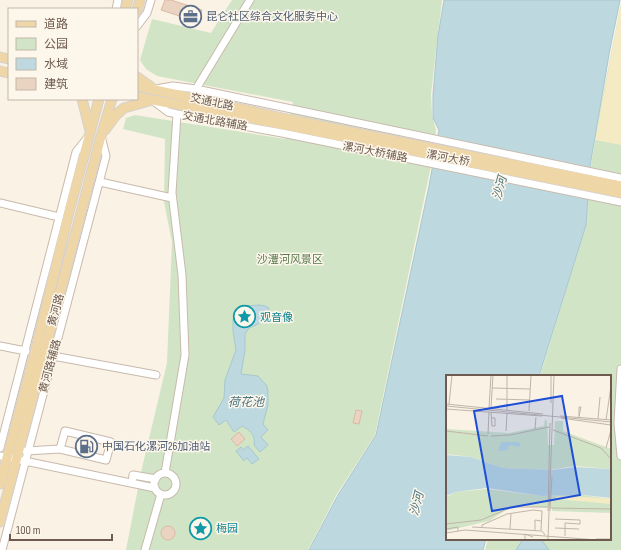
<svg xmlns="http://www.w3.org/2000/svg" width="621" height="550" font-family="'Sofia Sans Condensed','Noto Sans SC',sans-serif">
  <rect width="100%" height="100%" fill="#f9f2e5"/>
  <path fill="#d1e4c6" d="M232,0H442L431,94L432,115L436,130L434,151L375,435L337,494L308,550H126L142,468L167,363L172,242L164,202L165,139L123,129L126,118L135,115L285,139L293,102L157,76L146,69L140,60L152,19L211,33Z
    M621,4V550H485L488,539H610V376H540L586,225L591,165L600,110Z"/>
  <path fill="#f4ebc5" d="M621,4V145L595,140Z"/>
  <path fill="#bdd9df" stroke="#a5c8d0" d="M444,0H620L610,49L590,166L586,225L539,376H447V539H486L483,550H309L338,495L376,435L429,186L439,130L433,118V95L438,36Z
    M259,305L265,306L269,308L268,318L256,325L249,328L245,334V350L241,374L258,376L267,386L268,392V405L263,424L268,430L261,437L268,445L260,452L254,445C256,435 250,430 242,426L234,432L226,420L219,425L213,417L224,398L225,380L236,350L233,331V320L236,312L241,308L247,306Z
    M248,446L259,459L252,464L247,458L244,461L236,451L241,447L243,450Z
    M523,539H541L549,550H516Z"/>
  <path fill="#ead3c1" stroke="#dbbaa4" d="M165,0H171L202,10L198,22L161,10Z
    M356,410L362,411L359,424L353,423Z
    M239,432L245,439L237,446L231,439Z
    M161 533a7 7 0 1 1 14 0a7 7 0 1 1-14 0Z"/>
  <g fill="none" stroke-linecap="round" stroke-linejoin="round">
    <defs>
      <path id="minor" d="M116,9L118,0
        M137,26L147,13L151,0
        M156,89L173,86L196,89L621,178
        M196,89L250,0
        M152,100L168,112L177,114L282,133L621,202
        M100,182L172,198
        M0,203L59,217
        M0,346L26,351
        M53,356L156,375
        M621,369L618,423L621,456
        M0,448L76,152L88,137
        M26,451L60,449L106,460L111,442L65,431L60,449
        M0,456L155,488
        M165,473L185,355L182,275L172,193L177,114
        M154 484a11 11 0 1 1 22 0a11 11 0 1 1-22 0Z
        M132,483L133,475L156,479
        M2,550L106,156L101,136
        M145,550L161,494"/>
      <path id="major" d="M125,9L128,0
        M137,10L140,0
        M0,57L9,59
        M0,71L9,73
        M137,77L151,87
        M137,86L287,119L621,186
        M137,97L285,125L621,193
        M82,99L90,131
        M105,130L116,115L124,108L149,101
        M0,484L35,353L68,216L99,99
        M0,522L101,136L112,99"/>
    </defs>
    <use href="#minor" stroke="#c8baad" stroke-width="9"/>
    <use href="#major" stroke="#d6d1cd" stroke-width="11"/>
    <use href="#minor" stroke="#fff" stroke-width="7"/>
    <use href="#major" stroke="#efd6a7" stroke-width="9"/>
  </g>
  <defs>
    <symbol id="office-ring" viewBox="-11 -11 22 22"><circle r="9.5" fill="#fcf6eb" stroke="#5c6f8a" stroke-width="1.5"/><path d="M-6-3h4V-5.5h4V-3h4V5H-6ZM-1-4.5V-3h2v-1.5ZM-6 0V1H6V0Z" fill="#5c6f8a"/></symbol>
    <symbol id="sight-ring" viewBox="-11 -11 22 22"><circle r="9.5" fill="#fcf6eb" stroke="#0f9aa8" stroke-width="1.5"/><path d="M0-6L1.8-2.2L6-1.7L2.9 1.2L3.7 5.4L0 3.3L-3.7 5.4L-2.9 1.2L-6-1.7L-1.8-2.2Z" fill="#0f9aa8"/></symbol>
    <symbol id="fuel-ring" viewBox="-11 -11 22 22"><circle r="9.5" fill="#fcf6eb" stroke="#5c6f8a" stroke-width="1.5"/><path d="M-5.5-6h7V0h2V4h1.3V-2.5L3-4.5l.8-.8L6-3V5H2.5V1h-1V6h-7ZM-4.2-4.7v3.2H.2V-4.7Z" fill="#5c6f8a"/></symbol>
  </defs>
  <g fill-rule="evenodd">
    <use href="#office-ring" x="178" y="4" width="25" height="25"/>
    <use href="#sight-ring" x="232" y="304" width="25" height="25"/>
    <use href="#fuel-ring" x="74" y="434" width="25" height="25"/>
    <use href="#sight-ring" x="188" y="516" width="25" height="25"/>
  </g>
  <g text-anchor="middle" dominant-baseline="central" stroke-width="3" stroke-linejoin="round" paint-order="stroke">
    <g font-size="11" fill="#4e5e75" stroke="#fcf6eb" text-anchor="start">
      <text x="206" y="16">昆仑社区综合文化服务中心</text>
      <text x="102" y="446">中国石化漯河26加油站</text>
    </g>
    <g font-size="11" fill="#6e5a4e" stroke="#fcf6eb">
      <text transform="translate(212 102) rotate(12)">交通北路</text>
      <text transform="translate(215 121) rotate(10)">交通北路辅路</text>
      <text transform="translate(375 152) rotate(11)">漯河大桥辅路</text>
      <text transform="translate(448 158) rotate(11)">漯河大桥</text>
      <text transform="translate(56 310) rotate(-75)">黄河路</text>
      <text transform="translate(50 366) rotate(-75)">黄河路辅路</text>
    </g>
    <g font-size="11" fill="#57784b" stroke="#fcf6eb">
      <text x="290" y="259">沙澧河风景区</text>
    </g>
    <g font-size="11" fill="#0d838f" stroke="#fcf6eb" text-anchor="start">
      <text x="260" y="317">观音像</text>
      <text x="216" y="528">梅园</text>
    </g>
    <g font-size="12" font-style="italic" fill="#4b747f" stroke="#fcf6eb">
      <text transform="translate(500 188) rotate(-75)">沙河</text>
      <text x="246" y="402">荷花池</text>
      <text transform="translate(417 504) rotate(-76)">沙河</text>
    </g>
  </g>
  <g transform="translate(446 375)">
    <rect width="165" height="165" fill="#f9f2e5"/>
    <path d="M99,44L101,46L102,70H108L109,46H117V56L165,74V94L128,91L104,95L57,93L25,82L0,79V54L63,58L98,51ZM41,114L97,121L136,120L165,124V138L106,136V133L79,131L60,135L43,146L0,156V122L10,117Z" fill="#d1e4c6"/>
    <path d="M110,120L165,124V129L110,124Z" fill="#f4ebc5"/>
    <path d="M55,67H73L75,72L63,70L62,75L52,76ZM0,80L25,82L57,93L107,95L129,92L165,94V123L137,120L96,121L41,113L10,117L0,121Z" fill="#bdd9df"/>
    <path fill="none" stroke="#c1b5a9" stroke-width="1" d="M46,13L84,14M50,24L84,25M105,28V0M0,29L97,39M3,29L6,0M0,31L165,47M43,33L45,0M45,33L47,0M0,34L96,41M61,35V0M83,36L85,0M45,37L46,51H49V43H46M114,41L165,45M133,42V32H135L133,41M115,43L165,50M152,44L154,22M160,45L165,11M89,54L90,42M107,55L155,73L165,84M0,56L42,61M60,56L61,39M42,59L43,37M45,61L64,60L103,52M160,73L165,55M105,133L165,134M102,136L104,48M104,136L106,101M109,144L134,145V149L119,148M0,149L35,145L66,132H101M26,152L96,156L99,160M36,152V150L61,139L87,135L96,136L95,155M109,153L133,154M0,154L12,152V156M64,154L65,139M89,155V145L95,146M0,158L19,155L152,165M119,161V148M150,164H165M79,165V159L87,162M102,165L108,0"/>
    <path fill="#1d4ed8" fill-opacity="0.15" stroke="#1d4ed8" stroke-width="2" d="M116,21L134,120L46,136L28,36Z"/>
    <rect width="165" height="165" fill="none" stroke="#6e5a4e" stroke-width="2"/>
  </g>
  <rect x="8" y="8" width="130" height="92" fill="#fcf6eb" stroke="#c3b8ac"/>
  <rect x="16" y="21" width="20" height="6" fill="#efd6a7" stroke="#c3b8ac"/>
  <text x="44" y="28" font-size="12" fill="#6e5a4e">道路</text>
  <rect x="16" y="38" width="20" height="12" fill="#d1e4c6" stroke="#c3b8ac"/>
  <text x="44" y="48" font-size="12" fill="#6e5a4e">公园</text>
  <rect x="16" y="58" width="20" height="12" fill="#bdd9df" stroke="#c3b8ac"/>
  <text x="44" y="68" font-size="12" fill="#6e5a4e">水域</text>
  <rect x="16" y="78" width="20" height="12" fill="#ead3c1" stroke="#c3b8ac"/>
  <text x="44" y="88" font-size="12" fill="#6e5a4e">建筑</text>
  <path d="M10 534v6h102v-6" fill="none" stroke="#6e5a4e" stroke-width="2"/>
  <text x="16" y="534" font-size="12" fill="#6e5a4e" stroke="#fcf6eb" stroke-width="3" paint-order="stroke">100 m</text>
</svg>
